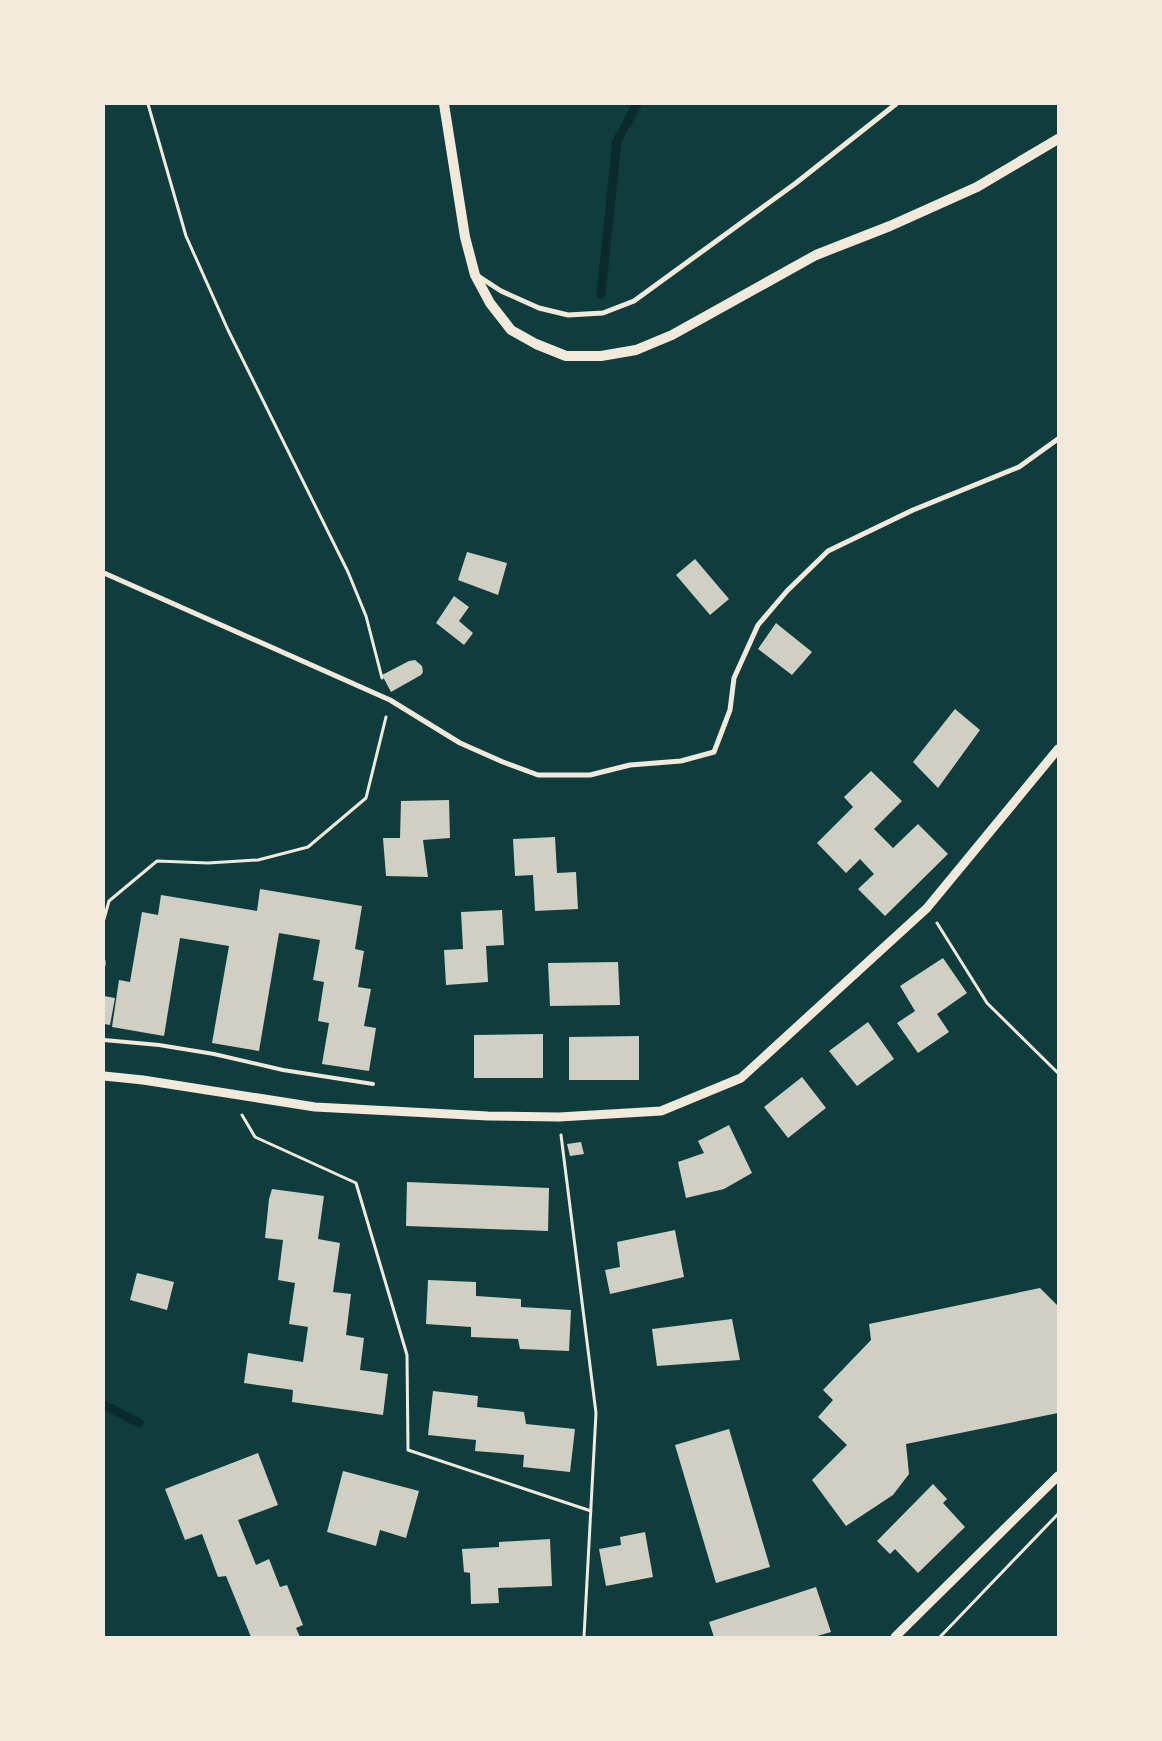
<svg xmlns="http://www.w3.org/2000/svg" width="1162" height="1741" font-family="Merriweather,serif">
  <rect width="100%" height="100%" fill="#0f3d3e"/>
  <g fill="none" stroke-linecap="round" stroke-linejoin="round">
    <path stroke="#0a2a2b" stroke-width="9" d="M601,294L617,141L637,104
      M104,1405L139,1423"/>
  </g>
  <path fill="#cfcfc3" d="M467,552L507,563L498,595L458,580Z
    M695,559L729,599L710,615L676,575Z
    M454,596L469,607L459,621L473,633L464,645L436,623Z
    M776,623L812,652L792,675L758,649Z
    M415,660L422,666L423,672L421,675L391,692L382,675L409,661Z
    M955,709L980,730L938,788L913,762Z
    M871,771L902,801L874,829L893,848L918,824L948,854L885,916L858,889L874,874L860,859L846,873L817,843L853,807L844,797Z
    M449,800L450,838L423,840L428,877L386,876L383,838H400L401,801Z
    M555,837L557,873L576,872L578,909L535,911L533,875L515,876L513,839Z
    M260,889L362,906L355,949L364,951L358,987L371,989L364,1026L376,1028L369,1071L322,1064L329,1023L318,1021L324,982L313,980L320,940L279,933L259,1051L212,1043L229,946L180,938L164,1036L112,1027L119,980L130,982L142,912L158,915L161,895L257,911Z
    M502,910L504,945L486,946L488,982L446,985L444,950L463,949L461,912Z
    M943,958L967,993L937,1014L949,1032L918,1053L897,1023L915,1011L900,986Z
    M618,962L620,1005L550,1006L548,963Z
    M104,996L115,998L110,1025L104,1024Z
    M868,1022L894,1059L857,1086L829,1051Z
    M543,1034V1078H474V1035Z
    M639,1036V1080H569V1037Z
    M802,1077L826,1108L788,1138L764,1107Z
    M729,1125L752,1173L724,1189L686,1198L678,1162L704,1153L698,1141Z
    M581,1142L584,1154L570,1156L567,1144Z
    M407,1182L549,1188L548,1231L406,1226Z
    M272,1189L324,1196L318,1239L340,1243L333,1292L351,1294L346,1335L364,1338L360,1370L388,1374L383,1415L292,1402L293,1390L244,1383L248,1353L303,1362L308,1327L289,1324L295,1283L278,1280L283,1240L265,1238L269,1199Z
    M675,1230L684,1277L610,1294L605,1270L620,1267L617,1242Z
    M137,1273L174,1282L167,1310L130,1300Z
    M428,1280L476,1282V1296L521,1299V1307L571,1310L569,1351L520,1349L518,1339L471,1337V1327L426,1324Z
    M1040,1288L1058,1306V1413L906,1444L909,1474L893,1495L846,1526L812,1480L847,1445L818,1417L833,1400L823,1390L871,1340L869,1324Z
    M732,1319L740,1360L657,1366L652,1329Z
    M433,1391L478,1396L477,1407L524,1412L526,1424L575,1429L570,1472L523,1467L524,1455L475,1451L476,1440L428,1435Z
    M729,1429L770,1567L716,1583L675,1445Z
    M258,1453L278,1505L238,1520L256,1565L269,1559L280,1587L287,1585L303,1625L296,1628L300,1637H251L226,1576L218,1577L202,1534L185,1540L165,1489Z
    M343,1471L419,1491L406,1538L380,1530L376,1546L327,1532Z
    M933,1484L947,1499L943,1503L965,1527L918,1573L895,1549L890,1554L877,1541Z
    M645,1532L653,1577L606,1586L599,1549L621,1545L620,1537Z
    M550,1539L552,1586L498,1588L499,1603L471,1604L470,1573L464,1572L462,1549L499,1547V1542Z
    M816,1587L831,1632L814,1637H714L709,1622Z"/>
  <g fill="none" stroke-linecap="round" stroke-linejoin="round">
    <path stroke="#f1e9da" stroke-width="3" d="M148,104L186,236L228,330L348,572L366,616L382,678
      M104,919L109,901L157,861L208,863L258,860L308,847L366,798L386,717
      M937,923L987,1003L1058,1073
      M104,961V965
      M242,1115L255,1137L356,1183L407,1355L408,1450L591,1511
      M561,1135L596,1413L584,1637
      M940,1637L1058,1514"/>
    <path stroke="#f1e9da" stroke-width="4" d="M104,1040L159,1045L214,1054L283,1070L373,1084"/>
    <path stroke="#f1e9da" stroke-width="5" d="M478,276L501,291L539,308L568,315L603,313L634,301L796,183L896,104
      M104,573L390,700L460,743L503,762L538,775H590L630,765L681,761L714,752L730,710L734,678L758,625L787,591L828,551L913,510L1019,467L1058,439"/>
    <path stroke="#f1e9da" stroke-width="9" d="M104,1076L143,1080L315,1107L488,1116L559,1117L661,1111L741,1078L927,908L1058,749
      M895,1637L1058,1476"/>
    <path stroke="#f1e9da" stroke-width="10" d="M444,104L465,237L475,275L490,303L511,330L536,344L566,356H601L636,350L672,335L816,255L890,226L977,187L1058,139"/>
  </g>
  <rect width="1162" height="1741" fill="none" stroke="#f1e9da" stroke-width="210"/>
</svg>
